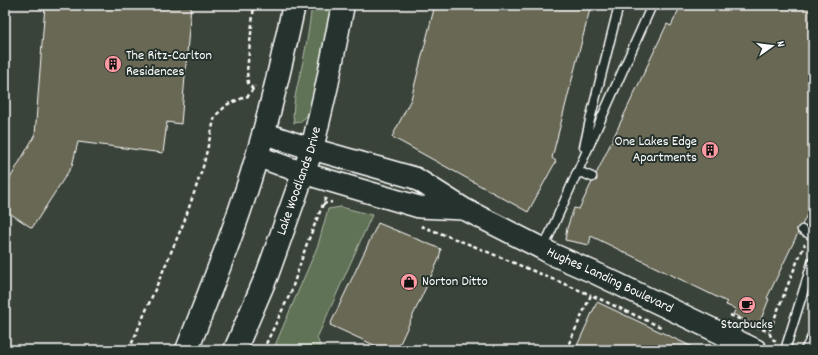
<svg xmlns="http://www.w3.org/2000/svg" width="818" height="355" font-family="Dekko,sans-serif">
  <rect width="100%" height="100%" fill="#3a4339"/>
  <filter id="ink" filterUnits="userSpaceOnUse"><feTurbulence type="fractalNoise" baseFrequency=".025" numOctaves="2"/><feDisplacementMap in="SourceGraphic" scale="8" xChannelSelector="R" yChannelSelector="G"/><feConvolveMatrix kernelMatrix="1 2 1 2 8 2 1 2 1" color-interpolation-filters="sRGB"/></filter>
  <g filter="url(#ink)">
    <path fill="#607356" stroke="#b0b9aa" d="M312,5H331L318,80L307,116L300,122L294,123C290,105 302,71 305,51C308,36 310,20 312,5Z
      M341,207L372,215L317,338L322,350H273L318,245L328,209Z"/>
    <path fill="#696854" stroke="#fff" d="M45,5H191L181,124L167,122L163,153L78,142L72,166L32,228L5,210V187L35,135Z
      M435,5H591L552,158L556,161L528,212L392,137L411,99Z
      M681,5H813V202L802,225L797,228L798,233L767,298L769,299L758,327L733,314L736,309L726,305L727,302L591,236L589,245L565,240L567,228L574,208L579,209L592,182L597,180L596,174L599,168L667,24L671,26Z
      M378,223L441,249L439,259L397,350H385L330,325Z
      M597,302L699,350H575Z"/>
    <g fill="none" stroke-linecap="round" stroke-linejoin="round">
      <defs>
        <path id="service" d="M584,147L590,120L619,5
          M576,174L583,173L592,177
          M802,230L813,236
          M543,249L652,5
          M785,350L813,260
          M805,350L813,335"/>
        <g id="tertiary">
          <path id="s1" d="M263,133L312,149L415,178L464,209L543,249L554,255L593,272L756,350"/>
          <path d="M257,156L303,173L419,207L463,209"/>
        </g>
        <g id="secondary">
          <path d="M187,350C212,286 238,222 257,156C272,106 283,56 294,5"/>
          <path id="s2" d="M235,350L267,275L312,149L327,85L343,5"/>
        </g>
      </defs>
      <use href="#service" stroke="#fff" stroke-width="11"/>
      <use href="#tertiary" stroke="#fff" stroke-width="24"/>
      <use href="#secondary" stroke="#fff" stroke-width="25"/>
      <path stroke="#fff" stroke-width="2.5" stroke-dasharray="4 3" stroke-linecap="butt" d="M253,89L248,83L247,71L254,5
        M323,204L332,202
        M421,226L471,245L591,295
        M730,315L769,332
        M776,341L772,339L769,332L797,262L805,244
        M129,350L184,222L203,167L215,116L228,104L248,96L255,86
        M263,350L291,292L306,246L326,197
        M566,350L591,295L663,328"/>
      <use href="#service" stroke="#26332d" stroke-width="8"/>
      <use href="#tertiary" stroke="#26332d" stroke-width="21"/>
      <use href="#secondary" stroke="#26332d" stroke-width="22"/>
    </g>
  </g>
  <defs>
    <symbol id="building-disc" viewBox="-11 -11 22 22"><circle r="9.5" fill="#ff9aa2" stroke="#26332d"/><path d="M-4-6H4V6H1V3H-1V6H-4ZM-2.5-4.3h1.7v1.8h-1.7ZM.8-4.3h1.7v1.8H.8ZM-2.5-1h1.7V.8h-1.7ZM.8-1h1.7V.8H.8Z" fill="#111"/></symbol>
    <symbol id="shop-disc" viewBox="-11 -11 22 22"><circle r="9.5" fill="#ff9aa2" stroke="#26332d"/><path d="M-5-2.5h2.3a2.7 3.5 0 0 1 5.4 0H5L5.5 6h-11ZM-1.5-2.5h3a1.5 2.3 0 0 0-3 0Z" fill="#111"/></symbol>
    <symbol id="cafe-disc" viewBox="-11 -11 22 22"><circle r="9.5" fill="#ff9aa2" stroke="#26332d"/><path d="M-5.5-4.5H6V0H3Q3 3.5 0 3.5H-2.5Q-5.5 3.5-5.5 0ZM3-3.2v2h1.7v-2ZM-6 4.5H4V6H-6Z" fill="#111"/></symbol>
  </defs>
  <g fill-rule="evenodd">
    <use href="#building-disc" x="103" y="54" width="20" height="20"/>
    <use href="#building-disc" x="700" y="140" width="20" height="20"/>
    <use href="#shop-disc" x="399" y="272" width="20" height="20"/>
    <use href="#cafe-disc" x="737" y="295" width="20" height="20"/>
  </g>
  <g text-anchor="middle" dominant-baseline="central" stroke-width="4" stroke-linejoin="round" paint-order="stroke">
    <g font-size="14" fill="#fff" stroke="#26332d" text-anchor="start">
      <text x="126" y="56">The Ritz-Carlton<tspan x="126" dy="16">Residences</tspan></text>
      <text x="697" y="142" text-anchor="end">One Lakes Edge<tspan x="697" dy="16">Apartments</tspan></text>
      <text x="422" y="282">Norton Ditto</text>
      <text x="747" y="325" text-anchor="middle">Starbucks</text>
    </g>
    <g font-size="14" fill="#fff" stroke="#26332d">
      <text stroke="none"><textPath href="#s2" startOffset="181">Lake Woodlands Drive</textPath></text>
      <text stroke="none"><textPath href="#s1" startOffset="379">Hughes Landing Boulevard</textPath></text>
    </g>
  </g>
  <rect width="818" height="355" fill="none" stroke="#26332d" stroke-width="20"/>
  <rect x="10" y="10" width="798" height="335" fill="none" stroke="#fff" stroke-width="1.5" filter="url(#ink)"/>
  <g transform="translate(772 46) rotate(76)" stroke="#26332d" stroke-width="3" paint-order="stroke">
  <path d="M0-3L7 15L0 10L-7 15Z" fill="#ffffff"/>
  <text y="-6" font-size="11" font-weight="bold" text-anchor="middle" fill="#ffffff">N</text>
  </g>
</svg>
